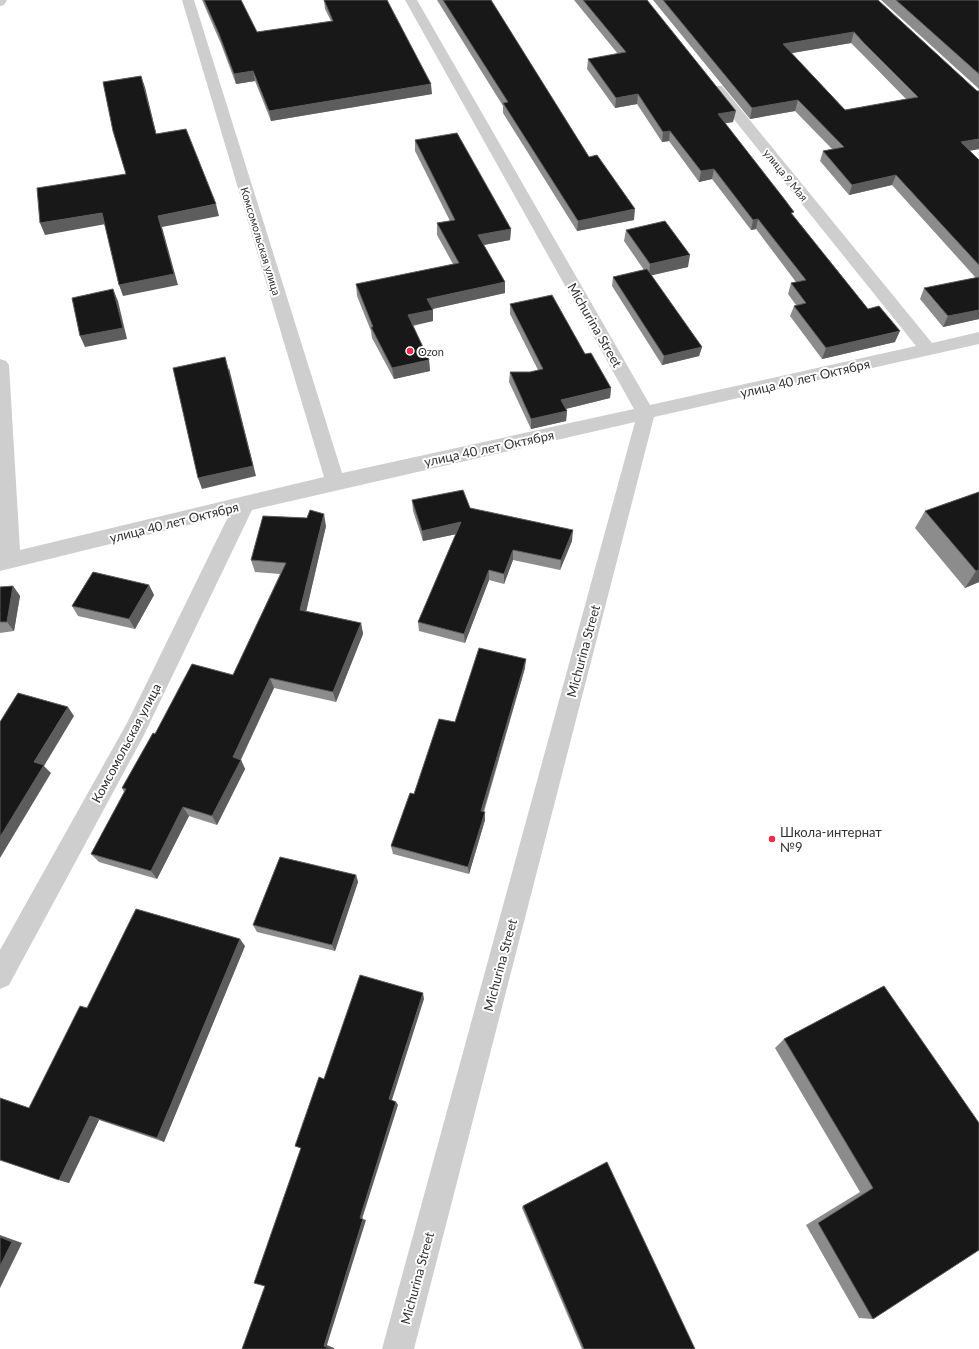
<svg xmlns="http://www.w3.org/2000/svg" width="979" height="1349" font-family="Lato,sans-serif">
  <rect width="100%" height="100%" fill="#fff"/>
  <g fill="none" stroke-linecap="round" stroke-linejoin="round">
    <path fill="#cecece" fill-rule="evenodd" d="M0,0H7L4,5L0,6Z
      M182,0H194L342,473L634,409L405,0H417L650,405L916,346L712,92L710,89L712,86H722L932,343L979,332V344L654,417L414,1349H382L635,422L252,510L143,737L9,985L0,989V950L127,723L229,515L0,571V359L6,361L9,365L20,550L324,477Z"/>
  </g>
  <path fill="#8c8c8c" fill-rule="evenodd" d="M202,0H241L257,32L331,21L325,9L324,0H387L432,94L271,121L255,81L236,84L221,44Z
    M437,0H491L589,157L634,220L577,231L503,113V106Z
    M574,0H647L733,122L725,123L793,215L868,309L895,342L822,359L790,316L794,306L796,305L788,294L791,283L796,282L756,229L751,230L712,179L699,182L669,141L662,142L637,104L615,108L587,69L588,59L618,54Z
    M653,0H878L979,149L969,151L979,160V319L943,327L920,299L924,288L976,278L892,185L849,195L820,161L823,151L832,149L795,111L750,119ZM851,43L861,53L906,99L845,110L791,53Z
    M881,0H979V89Z
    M415,140L511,229L510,240L484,245L505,293L432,309L433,321L413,326L429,360L430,371L394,379L372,338L371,331L357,296L356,284L453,264L437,235V223L450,221L415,151Z
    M626,230L688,267L651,275L702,347L699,356L662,365L612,286L613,277L644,270L624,241Z
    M510,304L585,354L611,388L610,398L566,409L567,411L566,421L531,429L509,382L510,372H530L538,370L510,314Z
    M979,492V582L965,588L915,528L925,511Z
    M412,500L470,508L572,541L560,570L513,560L504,584L489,580L465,643L419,631L418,622L456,534L423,541L413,511Z
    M326,526L306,611L361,623L363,634L336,702L274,688L241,760L245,769L217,825L189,816L157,879L99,862L91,854L124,792L122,788L155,734L233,675L280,574L255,572L251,560Z
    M149,585L154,595L135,629L78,616L72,606Z
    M13,586L20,596L14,631L0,633V587Z
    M525,668L484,812L485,820L469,874L393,854L391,846L455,722Z
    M356,875L358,882L335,951L257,932L253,925Z
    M245,946L164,1142L99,1120L69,1183L59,1180L29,1108L87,1008Z
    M884,986L873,1319L859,1318L806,1225L860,1192L775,1048L784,1039Z
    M523,1206L695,1349H582L522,1208Z"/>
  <path fill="#5d5d5d" d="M854,32L851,43L781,55L783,44Z
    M253,71L255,81L236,84L234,74Z
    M141,76L145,87L159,145L156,134Z
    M431,84L432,94L271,121L269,111Z
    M638,94L637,104L615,108L616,98Z
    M798,100L795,111L750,119L752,108Z
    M736,111L733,122L716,125L718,114Z
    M670,131L669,141L662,142L663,132Z
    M979,139V149L957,153L961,142Z
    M714,169L712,179L699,182L701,171Z
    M896,175L892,185L849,195L852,185Z
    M216,204L219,216L162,227L178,285L123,296L119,285L158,216Z
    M635,209L634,220L577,231L578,221Z
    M102,213L106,224L45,235L40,223Z
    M758,219L756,229L751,230L753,220Z
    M511,229L510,240L478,246V235Z
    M690,255L688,267L649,276L650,264Z
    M505,282V293L428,310L427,299Z
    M113,289L118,301L127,339L85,347L80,336Z
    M433,310V321L409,326L408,315Z
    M979,310V319L943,327L948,316Z
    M900,331L895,342L822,359L826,348Z
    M702,347L699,356L662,365L664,356Z
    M429,360L430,371L394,379L392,368Z
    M229,368L256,476L202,489L198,478Z
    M611,388L610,398L561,410V400Z
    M567,411L566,421L531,429V419Z
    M324,514L326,526L304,621L300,610Z
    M461,522L462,533L423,541L422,531Z
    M573,530L572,541L560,570L561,560Z
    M513,550V560L504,584V574Z
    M489,570V580L465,643L464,634Z
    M979,570V582L965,588L976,571Z
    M149,585L154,595L135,629L129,619Z
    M13,586L20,596L14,631L7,622Z
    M361,623L363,634L336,702L333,692Z
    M526,659L525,668L481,819V811Z
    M270,678L274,688L237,767L233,757Z
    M68,707L74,716L44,766L51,773L0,858V837L34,762Z
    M241,760L245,769L217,825L212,816Z
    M183,807L189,816L157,879L151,871Z
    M485,812V820L469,874L468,867Z
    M356,875L358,882L335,951L332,945Z
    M240,939L245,946L164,1142L157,1138Z
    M423,993L424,999L391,1103L389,1099Z
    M396,1102L398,1105L362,1219L360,1218Z
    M90,1116L99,1120L69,1183L59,1180Z
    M363,1219L366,1220L327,1345L334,1348V1349H331L324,1346Z
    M0,1235L22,1243L0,1288Z"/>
  <path fill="#181818" stroke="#5d5d5d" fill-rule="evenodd" d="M204,0H241L257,32L333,21L324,0H387L431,84L269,111L253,71L234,74L219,34Z
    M443,0H491L589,157L597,155L635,209L578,221L503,103L508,102Z
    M583,0H647L736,111L718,114L785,200L794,212L791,213L868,309L879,306L900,331L826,348L794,306L806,303L791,283L806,280L758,219L753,220L714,169L701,171L670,131L663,132L638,94L616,98L588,59L626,52Z
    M663,0H878L977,91H979V139L961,142L979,160V265L896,175L852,185L823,151L844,147L798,100L752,108ZM854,32L864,43L918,97L845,110L783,44Z
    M896,0H979V74Z
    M141,76L156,134L186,129L216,204L158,216L174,274L119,285L102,213L40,223L37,188L126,174L113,131L103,82Z
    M457,133L511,229L478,235L505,282L427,299L433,310L408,315L429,360L392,368L371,327H373L356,284L459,263L437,223L455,220L415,140Z
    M665,221L690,255L650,264L626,230Z
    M647,269L702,347L664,356L613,277Z
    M979,277V310L948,316L924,288Z
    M113,289L123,328L80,336L72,298Z
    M552,295L585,354L591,353L611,388L561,400L567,411L531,419L510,372H530L543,369L510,304Z
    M225,357L253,466L198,478L173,368Z
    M463,490L470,508L573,530L561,560L513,550L504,574L489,570L464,634L418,622L461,522L422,531L412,500Z
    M979,492V570L976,571L925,511Z
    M310,510L324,514L300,610L361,623L333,692L270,678L233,757L241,760L212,816L183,807L151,871L91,854L126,789L122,788L153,733L155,734L192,664L233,675L286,563L251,560L263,516L307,518Z
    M93,572L149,585L129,619L72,606Z
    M13,586L7,622H0V587Z
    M479,648L526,659L481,811L485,812L468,867L391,846L410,793L414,794L439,719L455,722Z
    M18,693L68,707L34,762L44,765L0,837V722Z
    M280,857L356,875L332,945L253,925Z
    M136,909L240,939L157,1138L90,1116L59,1180L0,1160V1098L29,1108L80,1006L87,1008Z
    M360,975L423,993L389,1099L396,1102L360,1218L363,1219L324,1346L331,1349H242L265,1286L254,1283L301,1148L295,1146L319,1077L324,1079Z
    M884,986L979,1123V1250L873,1319L818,1223L873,1188L784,1039Z
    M607,1162L695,1349H584L523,1206Z
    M0,1237L12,1242L0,1266Z"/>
  <g fill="#ef2b49" stroke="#fff" stroke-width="1.5">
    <circle cx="410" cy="351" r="4"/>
    <circle cx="772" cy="839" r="4"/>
  </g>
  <g text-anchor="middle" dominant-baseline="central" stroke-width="4" stroke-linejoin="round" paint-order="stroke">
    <g font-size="11" fill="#313131" stroke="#fff">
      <text transform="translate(786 175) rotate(51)">улица 9 Мая</text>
      <text transform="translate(261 241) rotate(73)">Комсомольская улица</text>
    </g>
    <g font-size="11" fill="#313131" stroke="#fff" text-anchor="start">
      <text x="418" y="351">Ozon</text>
    </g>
    <g font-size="13" fill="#313131" stroke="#fff">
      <text transform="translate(595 325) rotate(60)">Michurina Street</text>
      <text transform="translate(805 378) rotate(-13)">улица 40 лет Октября</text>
      <text transform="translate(489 448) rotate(-12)">улица 40 лет Октября</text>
      <text transform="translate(174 522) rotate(-14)">улица 40 лет Октября</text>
      <text transform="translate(583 651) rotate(-75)">Michurina Street</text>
      <text transform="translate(126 743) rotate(-62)">Комсомольская улица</text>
      <text transform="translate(500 965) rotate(-75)">Michurina Street</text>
      <text transform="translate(417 1278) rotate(-75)">Michurina Street</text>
    </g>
    <g font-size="13" fill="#313131" stroke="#fff" text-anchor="start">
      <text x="780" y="832">Школа-интернат<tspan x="780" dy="15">№9</tspan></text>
    </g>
  </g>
</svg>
